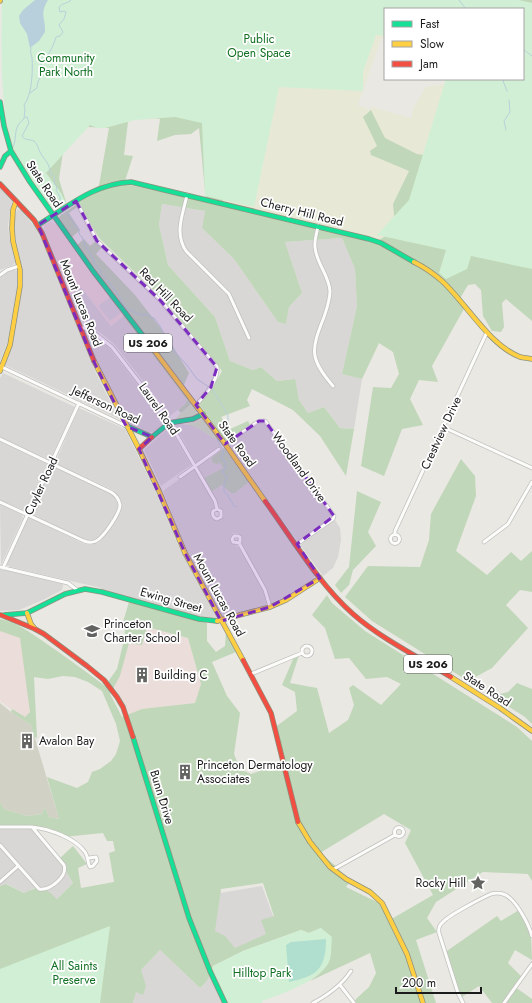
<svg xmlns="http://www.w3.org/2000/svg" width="532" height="1003" font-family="Jost,sans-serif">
  <rect width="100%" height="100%" fill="#e9e8e3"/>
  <path fill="#d8d7d5" d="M0,188L12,201L8,225L9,234L15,262L13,265L0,270Z
    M162,204L205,211L202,228L234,259L278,322L286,324L289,307L302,293L285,242L342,238L355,269L357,306L342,374L362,379L354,429L340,428L324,407L308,413L299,400L294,379L277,381L261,367L253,370L230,361L215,317L168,265L159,225Z
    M17,209L21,210L39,232L96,373L119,419L5,365L13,339L23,284L22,267L15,236L14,222Z
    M14,270L17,271V288L7,344L0,361V277L5,273Z
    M81,287L111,326L123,316L179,388L187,400L185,404L170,416L115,345L106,337L87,323L79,314L70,295Z
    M85,329L102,340L109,348L166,421L157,431L148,433L131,426L126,421L99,370L83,331Z
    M3,373L75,407L50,460L0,437V378Z
    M79,408L125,429L159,498L179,547L216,616V619L197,616L101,589V588L7,566V563L27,519L30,518L82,543L90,545L98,543L104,537L120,513L122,505L121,500L113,490L55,463Z
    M261,422L265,423L331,515V519L300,541H297L229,447L231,443Z
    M181,424L192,425L198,428L217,440L221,445L196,463L175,425Z
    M169,427L191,465L161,486L144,450Z
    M0,441L47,464L48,466L26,511L0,500Z
    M210,457L212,462L220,463L223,468L204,478L197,467Z
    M53,466L113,495L115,498L118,506L116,513L101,536L98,538L88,541L31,514V511L51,467Z
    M192,470H195L213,501L214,507L211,515L216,521L221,519L224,515L211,492L222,485L227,489L235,493L249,482L315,574L313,580L284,598L271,603L265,586L242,546L241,535L237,533H233L230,537L231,542L239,548L262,587L267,603L266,605L243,613L225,617L221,616L187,553L176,528L177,527L163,491Z
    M0,504L22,515L23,518L1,565Z
    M335,520L340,528L341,540L338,557L333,568L323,576L300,545L305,540Z
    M0,569L63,584L62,590L43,600L19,610L0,611Z
    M0,827L34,829L59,859L73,883L57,899L36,887L24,893L7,884L0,886Z
    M262,886L279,932L209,966L184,899Z
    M160,950L200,988L203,986L211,973L226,1003H133L141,970Z"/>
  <path fill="#ebddd9" d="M50,222L56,224L87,268L124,315L111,326L81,287L70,295L44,229V225Z
    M0,619L21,627L33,725L0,701Z
    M146,627L188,638L201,684L195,703L142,709L129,715L124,703L114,687L120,676L129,643Z"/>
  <path fill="#d1d1c5" d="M0,703L11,712L31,725L59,819L49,817L45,807L42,814L27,816L4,809L0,802Z"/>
  <path fill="#e7e9d6" d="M385,9V39H381L358,105L370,110L371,107L412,118V110L426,87L444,84L445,79H454L445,158L417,154L385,138L371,111L363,117L377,146L371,155L409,171L393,204L398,228L376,242L223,204L212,59L319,27Z"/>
  <path fill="#d2e6c3" d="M191,404L197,411V415L193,418L176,420L177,417Z
    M201,419L204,420L220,442L198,428L186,424L195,422Z"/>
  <path fill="#c1d7b9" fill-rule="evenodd" d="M48,0H234L213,59L223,204L376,242L398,228L394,215L393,204L409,171L371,155L370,151L377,146L363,117L371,110L385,138L417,154L445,158L457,150L475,97L470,86L454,82V79H523V9H387L361,0H532V321L506,299L502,303L504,327L501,332L492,331L483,316L481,290L475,284L468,285L459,300L465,307L432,366L438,382L419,380L410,399L423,425L402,429L384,476L361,466L373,387L391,388L399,374L393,352L379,343L362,379L342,374L357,306L355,269L342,238L285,242L302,293L289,307L286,324L278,322L234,259L202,228L205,211L162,204L159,225L168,265L215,317L230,361L253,370L261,367L277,381L295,379L299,400L308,413L324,407L340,428L354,429L346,476L320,436L293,410L252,389L247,400L250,406L221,417L230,429L248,421L250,425L226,441L199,404L213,387L222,371L162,298L100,239L77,203L98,191L109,128L88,127L84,125L74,131L64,145L59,179L66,202L55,209L23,157L9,110L30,87L31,48L45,32C46,18 39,15 48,0ZM137,116L160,119L157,141L175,135L191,134L199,128L206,201L124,184L133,156L124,155L128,122Z
    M76,205L77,207L69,213L80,230L72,237L58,218L61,215Z
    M84,239L90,246L96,241L102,247L96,254L135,295L166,335L189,373L184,385L126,310L77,245Z
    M124,315L191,404L181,413L178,410L185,404L187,400L123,316Z
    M224,448L249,482L235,493H231L222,485L211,492L204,478L223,468L220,463L216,464L212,462L211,458Z
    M461,459L475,476L476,496L456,551L487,575L511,552L521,561L532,551V592L520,590L506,605L528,628L492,668L468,681L372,621L345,597L368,566L420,567L429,540L431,514Z
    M357,491L381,502L368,532L376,546L353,570L349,585L341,593L335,585L349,567Z
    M327,595L332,603L365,631L517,727L532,741V881L528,874L483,872L436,902L427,918L437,932L416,940L436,1003H354L356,999L369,987L376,973L370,953L310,981L320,973L321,928L309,933L301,930L243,951L213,966C211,974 207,983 200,988L160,950L141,970L146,986L143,995L136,992L133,1003H0V886L6,884L24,893C42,884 43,886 57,899L73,883L59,859L73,846L87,864L78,868L81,888L114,882L109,853L115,851L113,841H107L103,833L63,837L45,829L0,827V802L4,809L27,816L42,814L45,807L49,817L59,819L47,777L77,788L88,782L92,772L100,769L111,761L116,754L120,741L116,724L102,691L88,682L75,677L63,676L48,679L34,677L37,738L34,737L31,725L11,712L12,709L25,717L30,712L20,638L0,631V619C16,622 31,633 44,642C65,656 85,671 105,686L117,669L124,640L125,631L123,622L129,602L207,623V641L216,652L225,646L226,633L236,652L212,662L227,696L240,713L234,754L240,769L251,774L282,763L274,728L297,711L295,692L282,685L294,657L299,655L290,683L317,688L329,733L348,720L354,705L349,688L353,685L381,705L401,684L387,677L366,679L349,658L335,659L325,628L312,615ZM147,627L188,638L201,684L195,703L142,709L122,717L110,694L120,676L129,643L142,645ZM384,814L411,830L405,843L433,895L388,921L381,904L346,887L349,883L337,867L320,853ZM263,883L274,916L261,920L266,934L235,948L225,936L215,931L221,889Z
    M517,683L532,689V724L525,717L492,696L508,692Z
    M519,910L531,934L532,960L515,950L508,963L522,977L515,987L532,999V1003H492L479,986L459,999L444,953L497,916L501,921Z"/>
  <path fill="#d1efd4" d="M2,0H519L532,3V269L471,256L467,269L446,279L439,273L446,250L377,235L409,200L446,79H523V9H385V36L376,35L363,72V91L279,87L254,207L205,196L202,123L175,117L135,120L105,128H97L90,125L46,173L61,193L66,203L56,210C46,203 41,194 34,185C25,173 16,159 11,145C0,101 1,46 2,0Z
    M110,926L100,1003H0V969Z
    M321,928L332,937C331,944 332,955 329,962C321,980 280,995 262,1001V1003H225L211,973L213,966L243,951L301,930L309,933Z"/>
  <path fill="#b0dfd0" d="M326,939C326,969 317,976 289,982L286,945L291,942Z"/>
  <path fill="#dad9d7" d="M110,297L122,312L110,321L98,306Z"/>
  <path fill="#b8d0db" d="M35,0H48C39,15 46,18 45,32L39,41L30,48L27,34L20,23L19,16L23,10Z"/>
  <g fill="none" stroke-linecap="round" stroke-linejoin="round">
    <path stroke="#b8d0db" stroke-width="1" d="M459,0L466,9
      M523,49L532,56
      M505,79L503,81L507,91
      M30,93L37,88C37,81 41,77 43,71L40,66C47,57 53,48 56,37L60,36L63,32L59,25L64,19L66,12L64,11L60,12L59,7C64,2 68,4 71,0
      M25,117H27L29,123L22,136C25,141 30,139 34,141C38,145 38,148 40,152C44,160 50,163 50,173L55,178L54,183L57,187L56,190L60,197V202
      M506,130L504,121L510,112L509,100
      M13,147C18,136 12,128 24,119L25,108L24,105C32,95 33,71 32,58C31,54 30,51 31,48
      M66,212L79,230V234L82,237L85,245L93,258L94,263L100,270V273C109,281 120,297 126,309L141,315L148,314L151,317L154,318L160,326L167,340L172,345L174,351L186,364L197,379L209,387
      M212,389L228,415V422L222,435
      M217,439L224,452L221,458L226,463L224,470L222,471L227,479L224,483V492L227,494L234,506L237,507"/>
    <defs>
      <path id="street" d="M187,195C183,214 174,233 186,251L229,294L249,338
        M76,201L97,241L160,300L217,367C219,380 204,396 196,405
        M318,226C317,233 314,240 315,247C316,263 329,275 330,291C330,300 327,308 324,317C311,350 309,358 333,386
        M0,275L7,270L19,266
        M81,328H88L112,347L167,418L215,501L217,509L213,511C212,515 213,518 217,519L221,517V511L217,509
        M0,366L126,426
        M443,427L532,468
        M0,439L111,492C116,495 119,499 120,505C120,513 104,537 96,541C92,543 89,543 84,541L0,502
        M225,444L259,421H265L334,516L333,519L297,544
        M180,477L219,449
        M395,534V531L487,332
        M390.5 539a4.5 4.5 0 1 1 9 0a4.5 4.5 0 1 1-9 0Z
        M484,542L508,524L532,482
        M239,543L233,542L232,539L234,536H238L240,537V541L239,543L265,590L270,607
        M0,567L68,583L77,590
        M3,568L79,403
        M302 651a5 5 0 1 1 10 0a5 5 0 1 1-10 0Z
        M251,674L302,653
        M0,827H32L64,865C68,876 50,891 39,889L0,845
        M32,827C50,829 75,838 85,852C89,858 87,862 90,867L93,866L97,861L96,857L89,858
        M394.5 832a4.5 4.5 0 1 1 9 0a4.5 4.5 0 1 1-9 0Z
        M334,869L395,835
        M0,882L18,866
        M340,985L354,1003
        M313,1003C328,995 342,985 351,971
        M463,1003L458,993L439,933C438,928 439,925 443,922C449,915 482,898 491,894C494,893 500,893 503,894C515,897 529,925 532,936
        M504,1003L532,964"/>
      <path id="fast" d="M0,102L4,126L11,151L30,182L93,271L147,341
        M0,167L5,156L11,151
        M38,225C69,206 93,184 131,182L369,239L381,243L414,262
        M127,426L152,437L169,423L193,419L203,414
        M4,615L27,613L65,594L85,589L102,592L199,619L217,621
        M133,737L189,918L210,971L225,1003"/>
      <path id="slow" d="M0,0V1
        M414,262C424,267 434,274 442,281C466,303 489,345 520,357C524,358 528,358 532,359
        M147,341L225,444L265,501
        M94,361L139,449L159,491L185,553L243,660
        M0,371L10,345L20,286V270L13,241L12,228L13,210L16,201
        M27,613L31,624L35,629
        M217,621L270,607L286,600L320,578
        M451,677L500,708L532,731
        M298,822L310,842L330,867L346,879L370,892L382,903L407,954L423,1003"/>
      <path id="jam" d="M0,184L34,220L42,233L94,361
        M139,449L152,437
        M265,501C292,538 318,583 353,614C380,638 420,658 451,677
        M1,615L35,629L44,634L87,666L104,680L117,697L123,707L133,737
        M243,660L271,713L298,822"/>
    </defs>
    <use href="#street" stroke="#c0c0be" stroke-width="4.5"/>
    <use href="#fast" stroke="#8e917d" stroke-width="5.5"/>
    <use href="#slow" stroke="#8e917d" stroke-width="5.5"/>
    <use href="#jam" stroke="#8e917d" stroke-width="5.5"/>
    <use href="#street" stroke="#fcfcfb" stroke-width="3"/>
    <use href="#fast" stroke="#16e098" stroke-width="4"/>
    <use href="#slow" stroke="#ffcf43" stroke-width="4"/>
    <use href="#jam" stroke="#f24e42" stroke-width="4"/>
  </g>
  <path fill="#7b2cbf" fill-opacity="0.2" stroke="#7b2cbf" stroke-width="3" stroke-dasharray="8 5" stroke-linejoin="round" d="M76,201L97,241L160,300L217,367L211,387L196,405L225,444L259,421H265L334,516L297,544L320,578L270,607L221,621L185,553L139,449L152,437L126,426L93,360L38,225Z"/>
  <defs>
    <symbol id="school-bare" viewBox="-9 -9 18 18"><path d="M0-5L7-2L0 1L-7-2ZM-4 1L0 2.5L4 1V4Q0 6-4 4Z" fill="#636361" stroke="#fff" stroke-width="2.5" paint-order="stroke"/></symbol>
    <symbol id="building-bare" viewBox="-9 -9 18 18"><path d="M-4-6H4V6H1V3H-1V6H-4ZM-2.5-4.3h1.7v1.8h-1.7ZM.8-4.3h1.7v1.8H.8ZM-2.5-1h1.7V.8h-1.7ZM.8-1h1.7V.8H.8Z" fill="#636361" stroke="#fff" stroke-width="2.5" paint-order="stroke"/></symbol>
    <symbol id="sight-bare" viewBox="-9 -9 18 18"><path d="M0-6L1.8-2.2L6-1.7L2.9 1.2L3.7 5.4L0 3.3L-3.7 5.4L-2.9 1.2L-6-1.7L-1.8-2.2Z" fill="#636361" stroke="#fff" stroke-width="2.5" paint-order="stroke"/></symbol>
  </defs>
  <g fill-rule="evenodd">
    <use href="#school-bare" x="81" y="620" width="22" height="22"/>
    <use href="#building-bare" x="131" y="664" width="22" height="22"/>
    <use href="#building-bare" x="16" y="730" width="22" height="22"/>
    <use href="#building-bare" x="174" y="761" width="22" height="22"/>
    <use href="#sight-bare" x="467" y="872" width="22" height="22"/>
  </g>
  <g text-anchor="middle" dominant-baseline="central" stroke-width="3.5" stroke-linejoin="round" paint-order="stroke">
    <g fill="#fff" stroke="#5f5f5f" stroke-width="1">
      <rect x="124" y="334" width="48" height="18" rx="3"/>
      <rect x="404" y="655" width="48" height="18" rx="3"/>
    </g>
    <g font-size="11" font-weight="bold" fill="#1b1b1b">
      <text x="148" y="343">US 206</text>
      <text x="428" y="664">US 206</text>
    </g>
    <g font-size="12" fill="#117023" stroke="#fff">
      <text x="259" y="39">Public<tspan x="259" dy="14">Open Space</tspan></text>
      <text x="66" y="58">Community<tspan x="66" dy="14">Park North</tspan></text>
      <text x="74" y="966">All Saints<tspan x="74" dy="14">Preserve</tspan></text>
      <text x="262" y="973">Hilltop Park</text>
    </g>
    <g font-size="12" fill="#1b1b1b" stroke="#fff">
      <text transform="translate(44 184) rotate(56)">State Road</text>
      <text transform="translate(302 212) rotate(14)">Cherry Hill Road</text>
      <text transform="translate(166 295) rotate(46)">Red Hill Road</text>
      <text transform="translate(81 303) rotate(68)">Mount Lucas Road</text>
      <text transform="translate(106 405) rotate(25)">Jefferson Road</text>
      <text transform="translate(159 409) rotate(55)">Laurel Road</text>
      <text transform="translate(441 433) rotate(-65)">Crestview Drive</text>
      <text transform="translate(237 444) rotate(54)">State Road</text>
      <text transform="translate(299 467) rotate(54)">Woodland Drive</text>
      <text transform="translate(41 486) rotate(-65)">Cuyler Road</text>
      <text transform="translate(219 595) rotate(61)">Mount Lucas Road</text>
      <text transform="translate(171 600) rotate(16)">Ewing Street</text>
      <text transform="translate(487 689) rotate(33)">State Road</text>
      <text transform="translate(162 797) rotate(73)">Bunn Drive</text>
    </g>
    <g font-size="12" fill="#1b1b1b" stroke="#fff" text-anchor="start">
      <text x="104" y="624">Princeton<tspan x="104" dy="14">Charter School</tspan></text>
      <text x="154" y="675">Building C</text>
      <text x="39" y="741">Avalon Bay</text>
      <text x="197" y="765">Princeton Dermatology<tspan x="197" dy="14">Associates</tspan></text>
      <text x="466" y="883" text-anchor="end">Rocky Hill</text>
    </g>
  </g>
  <rect x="384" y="8" width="140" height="72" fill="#ffffff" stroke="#a4a4a4"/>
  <rect x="392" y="21" width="20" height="6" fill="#16e098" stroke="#a4a4a4"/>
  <text x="420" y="28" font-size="12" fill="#1b1b1b">Fast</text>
  <rect x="392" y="41" width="20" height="6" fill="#ffcf43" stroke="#a4a4a4"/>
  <text x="420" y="48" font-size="12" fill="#1b1b1b">Slow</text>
  <rect x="392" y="61" width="20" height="6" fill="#f24e42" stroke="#a4a4a4"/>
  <text x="420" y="68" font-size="12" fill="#1b1b1b">Jam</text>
  <path d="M396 987v6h85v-6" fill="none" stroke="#1b1b1b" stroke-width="2"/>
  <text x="402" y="987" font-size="12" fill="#1b1b1b" stroke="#ffffff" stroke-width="3" paint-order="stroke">200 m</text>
</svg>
